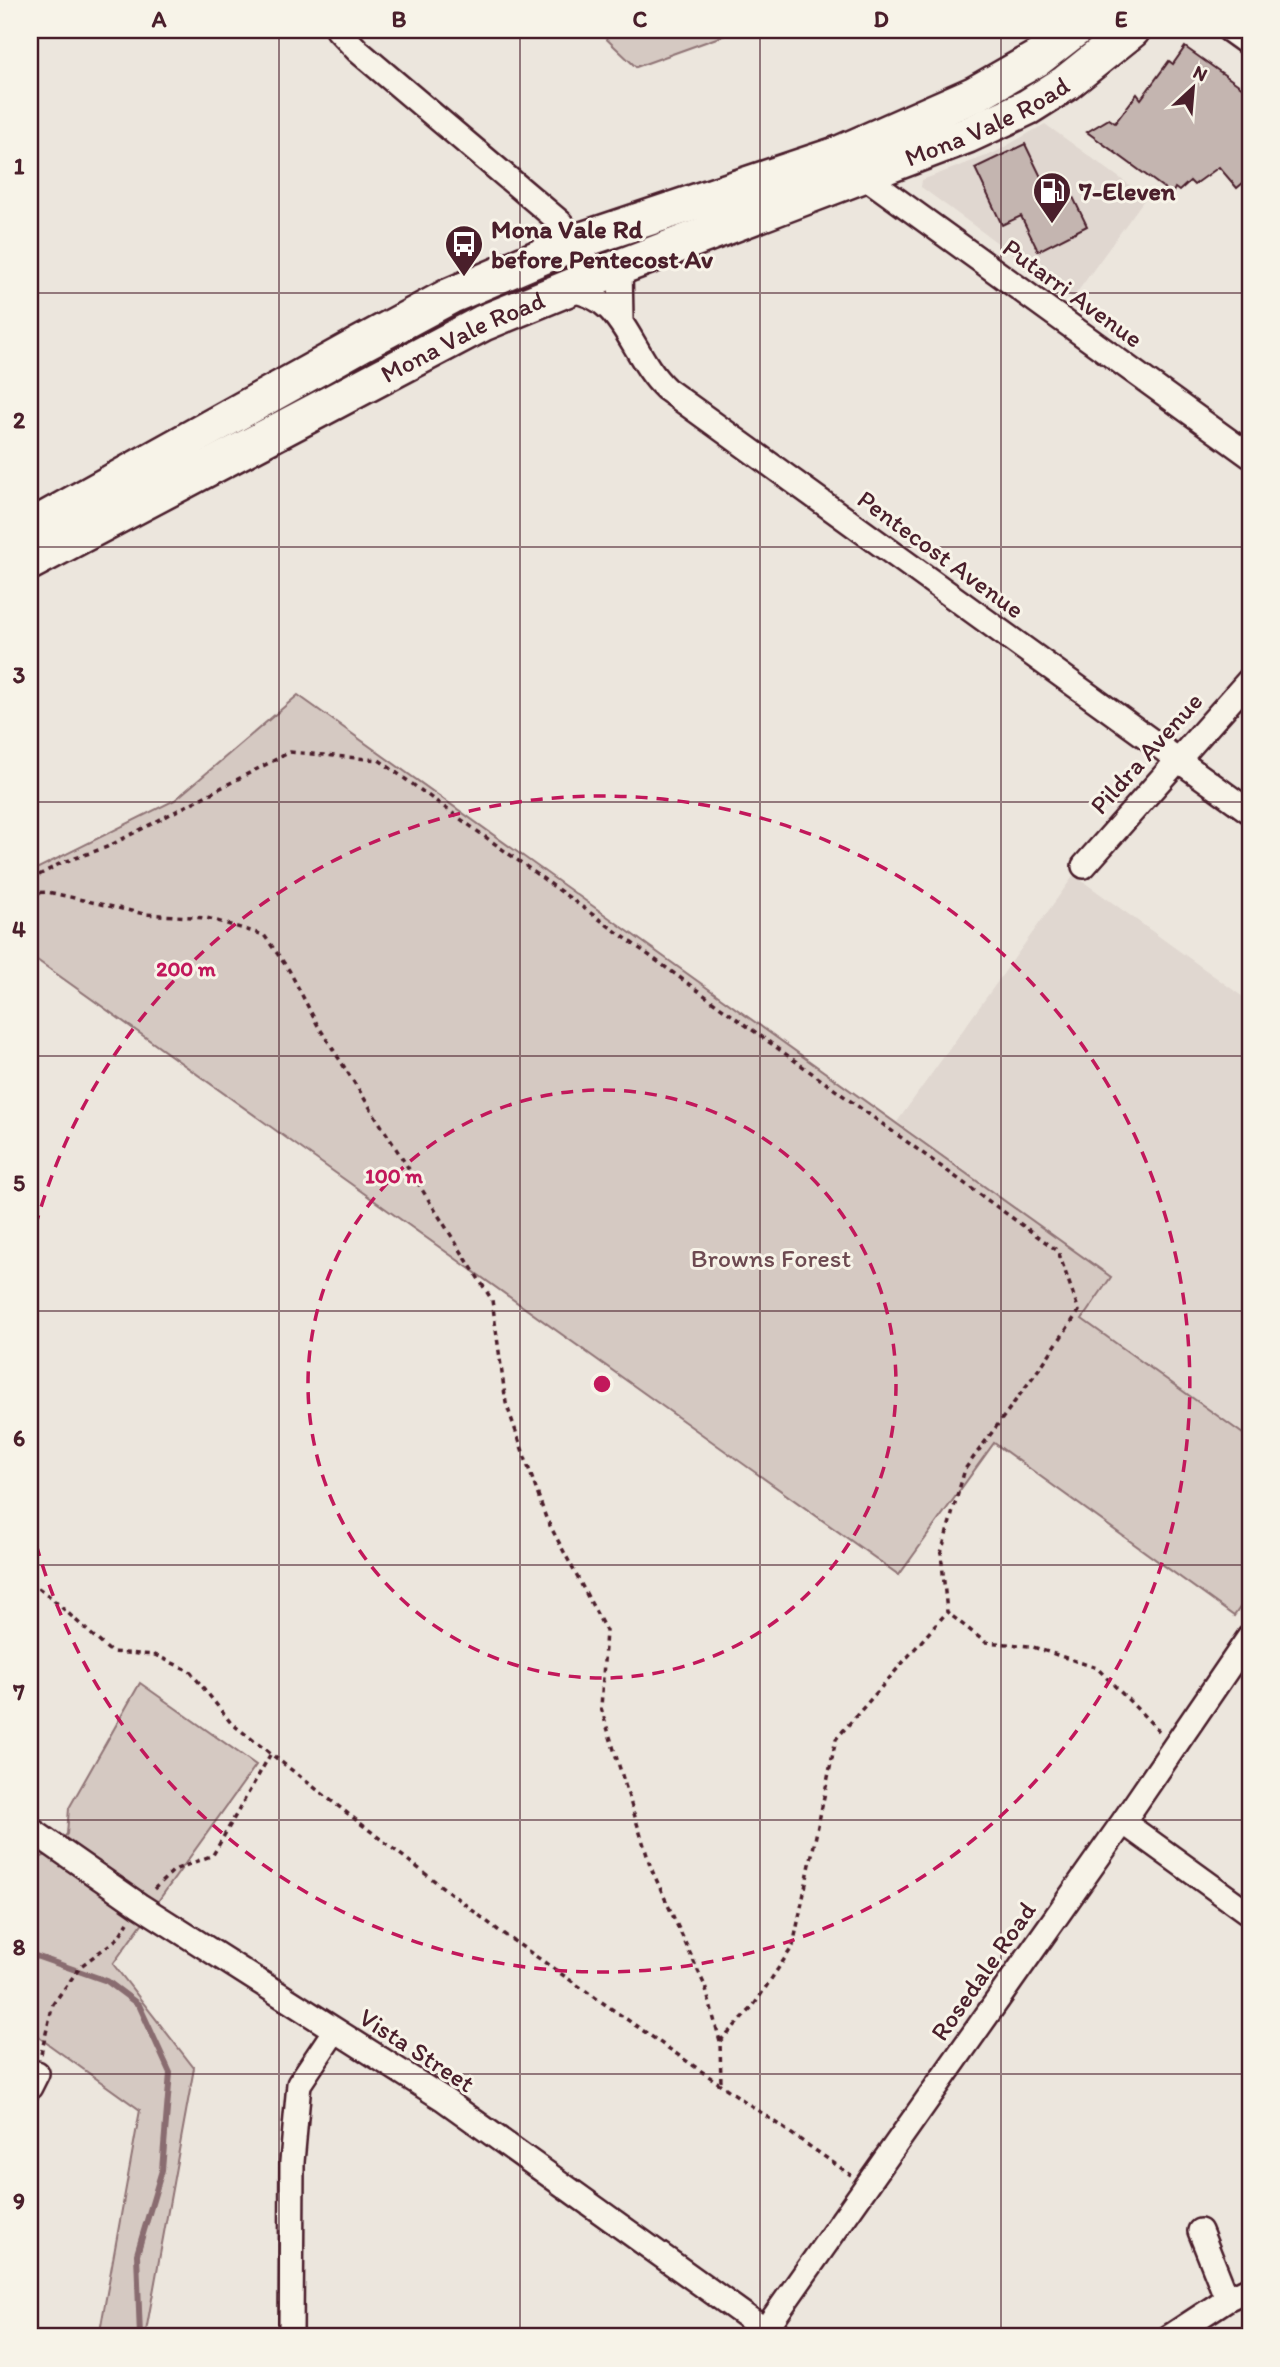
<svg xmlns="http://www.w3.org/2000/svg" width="1280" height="2367" font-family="Itim,sans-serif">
  <rect width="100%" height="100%" fill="#ece6dd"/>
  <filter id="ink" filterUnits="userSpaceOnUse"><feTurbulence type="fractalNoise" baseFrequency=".0143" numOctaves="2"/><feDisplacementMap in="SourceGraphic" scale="14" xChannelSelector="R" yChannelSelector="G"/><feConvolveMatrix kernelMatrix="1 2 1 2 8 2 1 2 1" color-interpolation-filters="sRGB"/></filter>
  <g filter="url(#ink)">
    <path fill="#e0d7d0" d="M1045,124L1146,197L1073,298L921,187L922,180L994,153Z
      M1074,875L1250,1002V1439L1082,1319L1110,1277L897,1122Z"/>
    <path fill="#d5c9c2" stroke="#907476" stroke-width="2" d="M597,30H739L636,67Z
      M298,695L1111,1277L1082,1319L1250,1439V1593L1234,1616L994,1443L899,1575L30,955V872L175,800Z
      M140,1683L256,1765L113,1964L194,2068L145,2337H99L140,2110L30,2031V1862L51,1853L67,1834L69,1808Z"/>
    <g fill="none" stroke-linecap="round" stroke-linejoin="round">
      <path stroke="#896c6f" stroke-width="6" d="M30,1954L107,1981L139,2005L170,2073L162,2170L137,2254L140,2337"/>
    </g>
    <path fill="#c4b5b0" stroke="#4a1f2b" stroke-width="2" d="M1185,47L1250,93V177L1237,188L1219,167L1194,185L1190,181L1179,191L1175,188L1172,194L1087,132L1109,119L1115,123L1137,94L1141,99L1169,61L1173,64Z
      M1025,144L1055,206L1073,197L1087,226L1038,251L1021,216L1002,225L975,168Z"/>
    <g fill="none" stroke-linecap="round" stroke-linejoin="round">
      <defs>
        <path id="minor" d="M338,30L358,51L560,222L576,242L597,277
          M1229,30L1250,45
          M864,176L1250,456
          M620,267L621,321
          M568,290C625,295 629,354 666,389L1250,812
          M1084,866L1250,679
          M1123,1822L1250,1914
          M30,1829L139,1905L442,2098L765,2330
          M30,2087L37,2073
          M1200,2231L1227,2299
          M291,2337L292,2162L299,2084L335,2030
          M760,2337L1123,1822L1250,1636
          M1169,2337L1227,2299L1250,2288"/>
        <g id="highway">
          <path d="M30,528L359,345L450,296L576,242L839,154L975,94L1038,58L1074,30"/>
          <path id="s1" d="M30,562L483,323L620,267L968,135L1028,107L1066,83L1132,30"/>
        </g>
      </defs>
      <use href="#minor" stroke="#4a1f2b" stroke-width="28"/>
      <use href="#highway" stroke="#4a1f2b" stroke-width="40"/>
      <path stroke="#4a1f2b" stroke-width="3.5" stroke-dasharray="5 5" stroke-linecap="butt" d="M30,880L61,863L107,847L290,752L379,760L1058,1251L1079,1311L1044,1362L965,1469L941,1553L947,1612L985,1642L1030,1646L1097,1668L1160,1732
        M30,893L48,892L144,914L207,918L264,935L289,970L317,1024L492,1300L506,1403L546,1518L606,1631L601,1708L651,1868L705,1986L720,2041L721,2085
        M30,1582L48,1595L111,1652L155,1655L190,1671L231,1723L498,1930L851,2175
        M154,1889L174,1870L213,1855L270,1755
        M720,2041L752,2008L793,1946L836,1739L947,1612
        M41,2054L53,2004L81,1966L118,1938L128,1922"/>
      <use href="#minor" stroke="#f7f3e8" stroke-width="23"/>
      <use href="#highway" stroke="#f7f3e8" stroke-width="35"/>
    </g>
  </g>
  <path fill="none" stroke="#4a1f2b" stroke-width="2" stroke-opacity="0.55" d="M279,30V2337M520,30V2337M760,30V2337M1001,30V2337M30,293H1250M30,547H1250M30,802H1250M30,1056H1250M30,1311H1250M30,1565H1250M30,1820H1250M30,2074H1250"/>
  <g fill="none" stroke="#c2185b" stroke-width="3.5" stroke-dasharray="12 9">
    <circle cx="602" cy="1384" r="294"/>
    <path d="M30 1247A588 588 0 1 1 30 1521"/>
  </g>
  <defs>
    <symbol id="fuel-pin" viewBox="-11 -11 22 30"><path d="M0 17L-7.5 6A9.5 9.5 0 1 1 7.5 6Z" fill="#4a1f2b" stroke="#f7f3e8"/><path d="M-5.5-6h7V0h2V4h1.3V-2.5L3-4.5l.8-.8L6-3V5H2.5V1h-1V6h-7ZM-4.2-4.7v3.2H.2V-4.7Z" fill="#fff"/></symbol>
    <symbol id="bus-pin" viewBox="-11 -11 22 30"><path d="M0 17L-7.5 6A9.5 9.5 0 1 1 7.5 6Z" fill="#4a1f2b" stroke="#f7f3e8"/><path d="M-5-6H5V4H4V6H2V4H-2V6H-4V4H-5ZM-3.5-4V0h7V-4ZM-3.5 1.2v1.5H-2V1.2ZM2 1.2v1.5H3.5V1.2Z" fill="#fff"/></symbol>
  </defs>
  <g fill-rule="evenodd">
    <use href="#fuel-pin" x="1030" y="169" width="44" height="60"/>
    <use href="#bus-pin" x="442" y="222" width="44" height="60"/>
  </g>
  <g text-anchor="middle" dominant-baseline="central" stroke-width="6" stroke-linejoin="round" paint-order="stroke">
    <g font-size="26" fill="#4a1f2b" stroke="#f7f3e8">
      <text stroke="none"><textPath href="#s1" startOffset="1055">Mona Vale Road</textPath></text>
      <text transform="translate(1073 293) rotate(36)">Putarri Avenue</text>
      <text stroke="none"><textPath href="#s1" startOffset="488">Mona Vale Road</textPath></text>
      <text transform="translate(941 554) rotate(36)">Pentecost Avenue</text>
      <text transform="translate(1146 753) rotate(-48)">Pildra Avenue</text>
      <text transform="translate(983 1971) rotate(-55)">Rosedale Road</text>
      <text transform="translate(417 2050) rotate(33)">Vista Street</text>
    </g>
    <g font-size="26" font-weight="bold" fill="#4a1f2b" stroke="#f7f3e8" text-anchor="start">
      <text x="1079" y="191">7-Eleven</text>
      <text x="491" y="229">Mona Vale Rd<tspan x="491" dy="30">before Pentecost Av</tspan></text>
    </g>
    <g font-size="26" fill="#6d4a51" stroke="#f7f3e8">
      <text x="771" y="1258">Browns Forest</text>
    </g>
  </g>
  <circle cx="602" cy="1384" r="10" fill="#c2185b" stroke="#f7f3e8" stroke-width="3.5"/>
  <g font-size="21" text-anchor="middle" font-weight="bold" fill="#c2185b" stroke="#f7f3e8" stroke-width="6" stroke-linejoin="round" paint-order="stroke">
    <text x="186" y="976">200 m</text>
    <text x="394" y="1183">100 m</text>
  </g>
  <rect width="1280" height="2367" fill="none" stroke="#f7f3e8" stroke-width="77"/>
  <g transform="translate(1193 88) rotate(26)" stroke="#f7f3e8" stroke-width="5" paint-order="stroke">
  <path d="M0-5L12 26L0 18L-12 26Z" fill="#4a1f2b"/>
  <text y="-10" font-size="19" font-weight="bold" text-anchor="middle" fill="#4a1f2b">N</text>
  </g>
  <rect x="38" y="38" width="1204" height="2290" fill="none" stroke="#4a1f2b" stroke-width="2.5"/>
  <g font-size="23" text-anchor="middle" font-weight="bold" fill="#4a1f2b">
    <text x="159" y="27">A</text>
    <text x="399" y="27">B</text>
    <text x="640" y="27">C</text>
    <text x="881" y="27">D</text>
    <text x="1121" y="27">E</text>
    <text x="19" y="174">1</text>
    <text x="19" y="428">2</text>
    <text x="19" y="683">3</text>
    <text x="19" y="937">4</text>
    <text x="19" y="1191">5</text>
    <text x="19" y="1446">6</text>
    <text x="19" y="1700">7</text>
    <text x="19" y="1955">8</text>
    <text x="19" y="2209">9</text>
  </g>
</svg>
